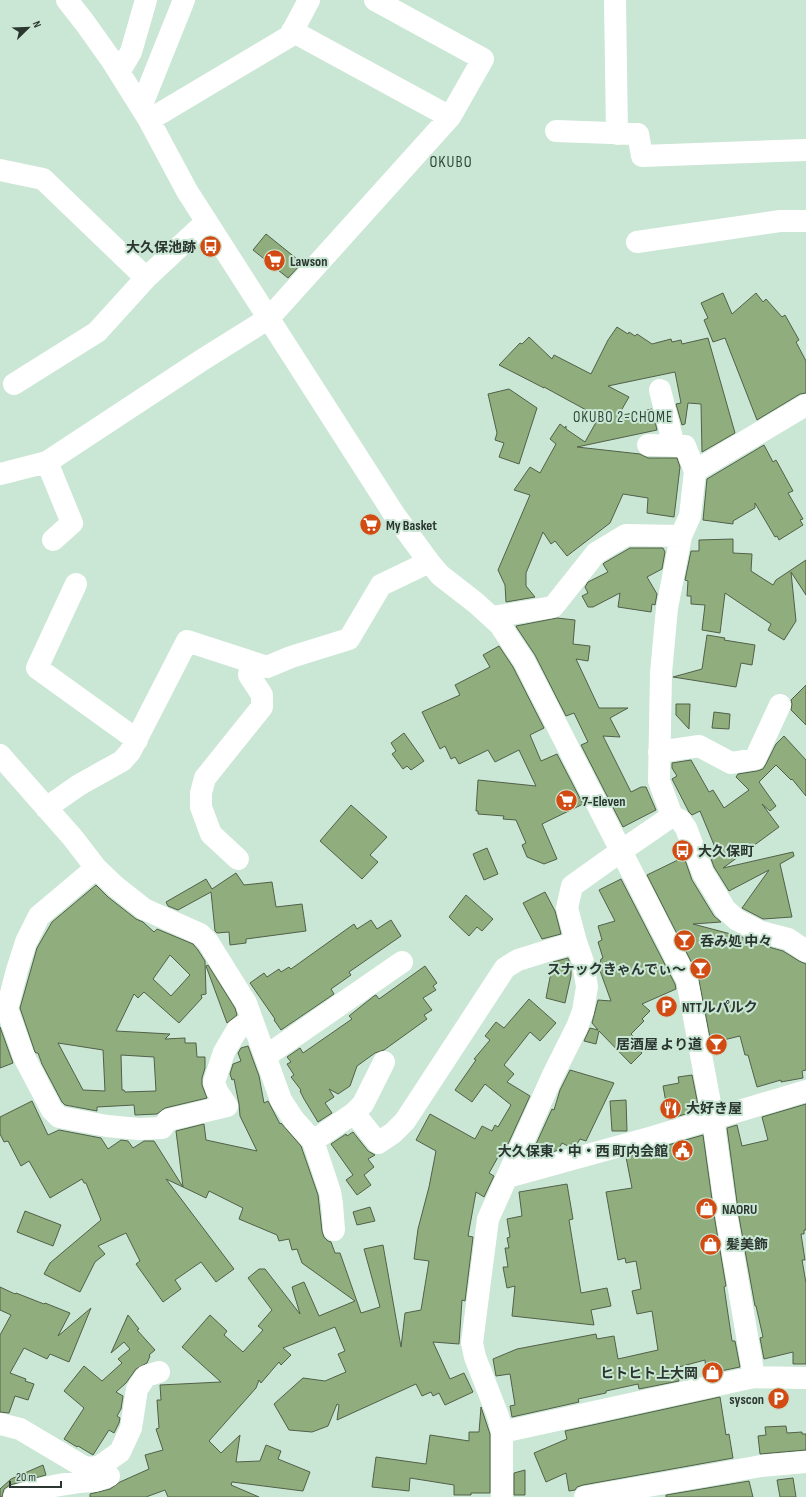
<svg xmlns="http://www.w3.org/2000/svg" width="806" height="1497" font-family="'Sofia Sans Condensed','Noto Sans JP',sans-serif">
  <rect width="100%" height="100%" fill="#cae6d4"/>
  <path fill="#90ae7d" stroke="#526049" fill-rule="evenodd" d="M266,234L302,263L288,278L253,250Z
    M723,293L732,314L756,293L763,302L766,299L782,317L785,315L799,340L796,342L806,361V393L800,394L757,420L725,338L713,342L704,320L708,318L701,303Z
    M617,327L628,334L629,332L635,336L637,334L652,344L671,339L672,342L681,340L682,344L708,338L735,433L702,452L701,404L688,403L685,424L682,425L676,404L681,403L675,372L608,386L629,397L618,416L652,409L657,430L577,447L640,454L648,458H677L680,467L674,517L647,513L648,498L623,494L610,523L567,556L555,541L551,544L543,532L526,573V586L535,597L506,602L505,585L498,570L530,495L514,490L530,467L540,473L556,444L550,439L560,424L565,428L566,426V429L585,442L599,417L544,387V388L499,365L520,343L522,344L529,337L552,359L554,355L591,374L608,340Z
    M509,389L537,408L519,464L499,457L504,443L495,440L497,433L488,394Z
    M764,445L773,462L776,460L793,491L788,493L803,519L800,520L803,525L779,540L777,536L775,537L755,503V508L733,521V524L703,520L707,479Z
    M733,539V553L752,554L751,571L773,585L776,580L806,560V595L791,572L796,621L784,640L768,630L771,624L725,593L720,633L702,630L705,605L691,604V596H687L688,581L685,580L691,551H699V540Z
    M630,548H663L665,552L662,569L647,577L657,594L655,605L652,604L651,612L618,607L620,593L593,607H588L582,596L588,593L585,587L588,582L608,572L603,564L604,563Z
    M557,618L575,620L573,644L590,646L588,661L576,659L599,708H628L610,718L620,737L603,736L631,792L641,787H646L656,810L623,827L581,745L588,742L574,713L566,716L535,655L517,628L516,626Z
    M707,635L725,638L724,640L755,645L752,665L741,663L736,687L673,677L702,669Z
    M499,646L513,667L544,728L530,735L541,761L557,754L583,804L542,824L557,859L544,864L527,857L522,845L526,843L516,820L503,819L504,816L478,814V811H476L478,780L536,786L519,750L495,762L488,750L459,764L455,757L451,759L445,746L440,749L422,712L460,695L455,685L490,667L483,655Z
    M806,685V725L791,710L792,704L791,700Z
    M676,704H690L689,729L676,715Z
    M714,712L730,714L729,729L712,728Z
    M404,733L424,761L411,770L407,766L403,769L392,754L396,751L391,743Z
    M784,736L806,760V796L792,779L791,780L776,765L759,782L776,806L770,811L762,804L779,827L723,868L793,852L794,856L780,864L792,917L763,919L742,908L769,870L729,891L714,867L710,856L717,852L700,811L692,815L689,812L672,779L677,776L672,768V763L691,760L709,792L713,790L724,808L749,790L736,777L738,774L757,771L763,769L766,764L776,744Z
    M351,805L387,837L370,855L378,862L362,879L320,841Z
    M487,848L498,874L484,880L473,854Z
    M684,857L692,880L714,916L721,922L693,924L742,937L758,944L783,951L799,961L806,964V1070L802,1071L803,1078L781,1082V1080L757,1087L748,1055H745L740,1036L711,1043L698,975L647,875Z
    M236,873L244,885L272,882L276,907L302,904L306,931L246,939V943L230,945L229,932L217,933L215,931L211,892L178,910L168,906L166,902L206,879L212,889Z
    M621,879L675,984L676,989L642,1004L650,1011L642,1019L644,1021L631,1034L641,1044L637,1048L642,1053L631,1064L599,1031L596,1044L584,1041L590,1028L598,1030L592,1023L598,1000L611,1001L599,968L601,959L603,958L598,942L602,940L598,926L615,921L599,890Z
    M96,885L108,897L136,919L143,922L154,932L157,929L193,944L198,950L205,961L206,994L201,995L202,998L179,1023L144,992L138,998L134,994L116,1031L170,1034L165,1039L185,1038V1043H196L197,1057H205V1068L202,1078V1085L207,1098L165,1108L157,1114L135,1115L134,1105L97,1107V1111L65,1105L62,1102L42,1064L38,1053H36L35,1052L20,1008L37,948L52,922ZM170,955L190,975L171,996L153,979ZM58,1043L103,1050L105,1091L83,1090ZM121,1055L154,1057L156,1091L125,1092L124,1090H122Z
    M545,892L555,911L561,934L542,939L523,903Z
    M466,895L493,919L482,931L477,927L469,936L449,917Z
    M371,920L377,929L391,920L401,936L349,972L351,975L331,989L334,994L281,1030L274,1020L275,1019L250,983L264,973L267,977L279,969L281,972L289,967L291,969L354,924L357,929Z
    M568,958L571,965V976L565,1003L546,998L553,962Z
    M208,965L235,1008L237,1015L227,1023L206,966Z
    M425,966L437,983L433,986L436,990L423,998L432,1010L424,1015L427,1019L384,1050L375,1053L357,1066L350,1086L338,1094L329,1089L334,1097L325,1103L332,1113L318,1122L304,1099L300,1091L301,1090L291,1077L294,1075L287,1064L291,1062L287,1057L300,1048L303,1053L352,1019L349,1016L374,996L376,995L379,999Z
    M529,999L556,1023L540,1041L530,1032L504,1065L514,1074L507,1082L530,1096L508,1144L506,1143L489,1173L494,1176L484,1197L476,1192L468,1236L473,1237L465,1301L462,1300L459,1344L433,1342L450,1379L464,1373L473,1392L445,1405L439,1393L433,1396L431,1392L422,1396L416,1384L337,1420L339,1405L337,1404L328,1426L312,1432L289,1430L274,1404L303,1378L325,1381L346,1372L338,1354L345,1351L335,1327L283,1348L291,1355L281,1365L279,1362L261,1383L259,1380L256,1388L209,1441L221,1453L240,1435L236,1462L260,1461L266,1445L281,1451L278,1459L310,1472L303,1491L232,1482L231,1485L259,1497H168L165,1490L146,1497H90V1494L110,1489L120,1482L149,1469L145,1455L163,1450L156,1429L159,1428L157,1400H161L160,1385L221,1382L182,1347L210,1315L227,1331L224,1335L243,1352L263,1330L258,1326L272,1310L248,1278L259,1269H265L300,1314L292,1287L304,1282L319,1316L355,1301L302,1263L297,1249L292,1250L289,1239L279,1241L277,1235L239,1219L243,1208L209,1191L206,1198L183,1187L176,1131L204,1124L206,1140L257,1151L240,1116L239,1104L234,1079L232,1080L230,1074L233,1064L241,1061L238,1053L241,1048L248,1046L259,1076L264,1103L268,1101L280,1124L281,1123L301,1146L318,1195L322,1231L324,1237L328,1241L331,1242L335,1253H340L361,1313L380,1307L364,1249L383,1245L401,1347L405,1313L421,1310L429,1261L414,1259L418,1229L429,1187L436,1151L416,1140L430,1114L475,1139L482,1126L492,1131L495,1125L498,1127L511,1105L485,1084L472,1102L455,1090L476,1060L474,1059L490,1040L485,1036L496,1022L504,1028Z
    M0,1027L13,1063L0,1068Z
    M570,1070L614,1083L586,1141L580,1139L577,1144L573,1142L570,1147L562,1143L558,1150L553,1152L546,1148L543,1154L540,1153L539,1155L534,1157L531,1155L552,1109L554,1110L560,1090Z
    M692,1075L699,1110L669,1119L663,1086L679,1083L678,1077Z
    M626,1100L627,1131H612L610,1101Z
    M32,1101L48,1135L59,1130L101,1138L108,1149L121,1140L128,1141L133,1148L144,1141H154L183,1187L166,1179L234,1269L216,1282L201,1262L175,1280L181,1289L163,1302L136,1264L140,1261L126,1233L98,1246L105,1254L95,1262L80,1292L44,1274L50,1263L101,1220L86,1183H84L82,1179L50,1198L29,1161L21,1166L8,1141L4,1142L0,1134V1117Z
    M806,1104V1230H804V1234H801L805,1260H802L806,1283V1364H793V1352L764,1359L760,1338L763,1337L756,1306H755L739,1217L727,1128L737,1125L742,1146L768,1140L762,1117Z
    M353,1132L368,1151L375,1155L368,1159L374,1167L364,1175L371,1185L357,1195L346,1180L353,1175L331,1144L346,1134L347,1136Z
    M703,1135L715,1221L726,1286L724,1287L732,1341H735L740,1367L706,1374L705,1360L675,1368L679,1381L639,1389L638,1384L606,1391V1393L578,1399L579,1402L512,1417L510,1406L515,1405L510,1374L496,1376L493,1359L517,1349L596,1334L597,1339L614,1336L618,1359L658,1350L652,1311L637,1314L632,1291L641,1289L636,1261L626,1263L625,1258L618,1260L606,1192L632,1188L626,1157Z
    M567,1184L573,1219L569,1220L581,1293L607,1288L611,1306L591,1310L594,1325L512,1316L515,1286L507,1288L503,1267H508L505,1248H509L507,1238L510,1237L507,1219L522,1216L519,1192Z
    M370,1207L375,1221L357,1225L353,1212Z
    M25,1211L61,1225L53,1246L17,1232Z
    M0,1287L15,1294L16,1293L44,1304L45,1303L70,1313L58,1336L91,1308L69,1362L50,1354L47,1359L24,1348L10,1373L26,1379L25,1381L34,1384L28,1400L15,1396L9,1413L0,1412V1335L11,1315L0,1310Z
    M128,1315L139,1329L137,1330L155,1350L149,1355L150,1356L147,1363L136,1369L126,1383L116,1392L123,1396L121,1409L117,1416L120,1418L119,1423L114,1433L109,1430L93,1455L78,1446L77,1447L64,1439L84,1408L64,1391L84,1366L102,1381L122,1363L118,1359L130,1349L124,1342L111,1353Z
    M720,1397L726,1435L729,1434L733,1458L583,1485L577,1487L575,1490L569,1491L566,1473L546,1482L534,1453L567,1439L565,1431Z
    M481,1407L490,1434V1493H471V1495H454V1485L410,1478L409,1491L372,1487L376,1457L426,1464L430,1435L469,1441V1432H479Z
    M786,1426L787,1433L802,1432V1434H806V1450L760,1454L758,1436L766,1435L765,1427Z
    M43,1465L46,1475L10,1485L4,1489L2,1497H0V1489L11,1479Z
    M525,1470V1495H514V1473Z
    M793,1478L796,1497H780L777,1480Z
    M749,1481L753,1497H666V1495Z"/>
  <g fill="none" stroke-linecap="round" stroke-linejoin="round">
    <path stroke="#fff" stroke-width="22" d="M67,0L85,23L112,61L149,120L187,191L394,514L429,562L440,575L476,603L500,625L524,661L687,980L713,1119L727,1219L754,1377
      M615,0L617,134
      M292,31L450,117
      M119,72L131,52L146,0
      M141,107L184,0
      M149,120L290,36L309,0
      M556,131L638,134L642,156L806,150
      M0,170L43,179L146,278
      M637,242L780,221H806
      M14,384L97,332L146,278L206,222
      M660,390L674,446
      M806,405L695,471L690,516L681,536L667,608L661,673L659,781L672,816L680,820L686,828L703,873L725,909L737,920L761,932L788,939L806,951
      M648,445L685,446L695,471
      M47,462L72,523L53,540
      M0,474L47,462L202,360L269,318L450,117L483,59L375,0
      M76,584L37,668L137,740
      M492,617L553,607L596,553L626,535L681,536
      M659,752L699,746L731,763L755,759L780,705
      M0,755L73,838L96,868L116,887L144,909L200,934L208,942L246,1003L281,1100L294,1120L313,1141L330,1192L332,1204L334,1230
      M46,808L79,785L122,761L130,752L187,641L267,667L291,657L349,639L381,585L429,562
      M238,859L211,834L201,807V793L205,778L262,707V695L249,675L251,663
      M96,868L39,916L26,942L17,970L7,1009L24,1057L52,1110L59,1117L107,1126L139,1129L162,1128L168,1120L227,1106L217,1091L214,1082L224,1052L237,1030L252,1020
      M266,1056L402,962
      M354,1113L378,1143L393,1133L405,1121L505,968L518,960L576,942
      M313,1141L354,1113L363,1104L384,1062
      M508,1177L649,1138L806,1091
      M0,1424L20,1429L84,1467L91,1468L100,1466L120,1452L131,1428L137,1389L146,1376L159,1372
      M502,1432L754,1377L806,1378
      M14,1497C35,1489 56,1485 79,1482C92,1481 97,1482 109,1476
      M502,1497V1432L498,1416L475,1357L472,1343L488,1219L553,1075L577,1027L583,1011L587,987L583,962L576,942L567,908L572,886L621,851L672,816
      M585,1497L761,1466L806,1462"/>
  </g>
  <defs>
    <symbol id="bus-disc" viewBox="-11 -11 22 22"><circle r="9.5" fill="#d14b12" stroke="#cae6d4"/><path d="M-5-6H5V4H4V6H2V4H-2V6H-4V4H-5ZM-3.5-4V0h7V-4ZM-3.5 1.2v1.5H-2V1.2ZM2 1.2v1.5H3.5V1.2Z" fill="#fff"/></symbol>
    <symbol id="supermarket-disc" viewBox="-11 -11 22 22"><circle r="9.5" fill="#d14b12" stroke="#cae6d4"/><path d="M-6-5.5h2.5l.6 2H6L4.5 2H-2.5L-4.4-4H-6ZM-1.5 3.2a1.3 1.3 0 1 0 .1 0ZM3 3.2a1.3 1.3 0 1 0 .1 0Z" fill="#fff"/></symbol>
    <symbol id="bar-disc" viewBox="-11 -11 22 22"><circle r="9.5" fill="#d14b12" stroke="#cae6d4"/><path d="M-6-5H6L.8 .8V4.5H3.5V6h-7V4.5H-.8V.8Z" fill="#fff"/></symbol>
    <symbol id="parking-disc" viewBox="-11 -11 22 22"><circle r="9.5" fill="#d14b12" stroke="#cae6d4"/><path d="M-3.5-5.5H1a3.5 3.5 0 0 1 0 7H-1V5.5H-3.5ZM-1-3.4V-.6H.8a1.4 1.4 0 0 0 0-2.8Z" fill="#fff"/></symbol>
    <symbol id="restaurant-disc" viewBox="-11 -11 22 22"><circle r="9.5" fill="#d14b12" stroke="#cae6d4"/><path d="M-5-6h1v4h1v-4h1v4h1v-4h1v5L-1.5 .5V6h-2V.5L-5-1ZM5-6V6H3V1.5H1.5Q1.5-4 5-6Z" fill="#fff"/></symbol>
    <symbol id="civic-disc" viewBox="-11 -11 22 22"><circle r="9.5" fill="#d14b12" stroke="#cae6d4"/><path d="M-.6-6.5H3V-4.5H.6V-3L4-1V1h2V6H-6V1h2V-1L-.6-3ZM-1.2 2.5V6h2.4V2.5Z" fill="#fff"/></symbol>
    <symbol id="shop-disc" viewBox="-11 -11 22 22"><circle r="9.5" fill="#d14b12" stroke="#cae6d4"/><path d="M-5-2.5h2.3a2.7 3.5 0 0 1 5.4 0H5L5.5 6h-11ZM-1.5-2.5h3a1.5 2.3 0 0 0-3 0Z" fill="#fff"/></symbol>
  </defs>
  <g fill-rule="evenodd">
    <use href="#bus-disc" x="198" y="234" width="25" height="25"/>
    <use href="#supermarket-disc" x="262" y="248" width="25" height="25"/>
    <use href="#supermarket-disc" x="358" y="512" width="25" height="25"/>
    <use href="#supermarket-disc" x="554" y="788" width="25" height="25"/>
    <use href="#bus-disc" x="670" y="838" width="25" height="25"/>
    <use href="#bar-disc" x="672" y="928" width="25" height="25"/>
    <use href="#bar-disc" x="688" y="956" width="25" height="25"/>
    <use href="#parking-disc" x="654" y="994" width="25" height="25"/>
    <use href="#bar-disc" x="704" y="1032" width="25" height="25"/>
    <use href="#restaurant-disc" x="658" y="1096" width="25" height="25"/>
    <use href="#civic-disc" x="670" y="1138" width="25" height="25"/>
    <use href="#shop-disc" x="694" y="1196" width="25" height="25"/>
    <use href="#shop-disc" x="698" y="1232" width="25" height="25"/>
    <use href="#shop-disc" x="700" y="1360" width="25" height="25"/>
    <use href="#parking-disc" x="766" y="1386" width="25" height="25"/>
  </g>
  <g text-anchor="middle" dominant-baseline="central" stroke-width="4" stroke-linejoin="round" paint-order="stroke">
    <g font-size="14" font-weight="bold" fill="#2a362f" stroke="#cae6d4" text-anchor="start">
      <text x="196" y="247" text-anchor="end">大久保池跡</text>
      <text x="290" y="261">Lawson</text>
      <text x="386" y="525">My Basket</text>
      <text x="582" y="801">7-Eleven</text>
      <text x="698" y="851">大久保町</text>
      <text x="700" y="941">呑み処 中々</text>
      <text x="686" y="969" text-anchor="end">スナックきゃんでぃ〜</text>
      <text x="682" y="1007">NTTルパルク</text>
      <text x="702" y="1044" text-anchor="end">居酒屋 より道</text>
      <text x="686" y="1108">大好き屋</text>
      <text x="668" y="1151" text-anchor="end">大久保東・中・西 町内会館</text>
      <text x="722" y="1209">NAORU</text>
      <text x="726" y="1244">髪美飾</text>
      <text x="698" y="1373" text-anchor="end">ヒトヒト上大岡</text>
      <text x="764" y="1399" text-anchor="end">syscon</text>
    </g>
    <g font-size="15" letter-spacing="1" fill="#31493a" stroke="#cae6d4">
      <text x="623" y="417">OKUBO 2-CHOME</text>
    </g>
    <g font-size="16" letter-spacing="1" fill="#31493a" stroke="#cae6d4">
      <text x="451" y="162">OKUBO</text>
    </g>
  </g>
  <g transform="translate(28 28) rotate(67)" stroke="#cae6d4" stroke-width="3" paint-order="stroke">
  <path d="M0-3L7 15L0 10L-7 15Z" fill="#2a362f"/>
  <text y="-6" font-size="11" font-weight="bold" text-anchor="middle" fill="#2a362f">N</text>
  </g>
  <path d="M10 1481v6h51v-6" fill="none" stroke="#2a362f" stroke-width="2"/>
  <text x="16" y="1481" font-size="12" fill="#2a362f" stroke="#cae6d4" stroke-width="3" paint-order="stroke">20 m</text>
</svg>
